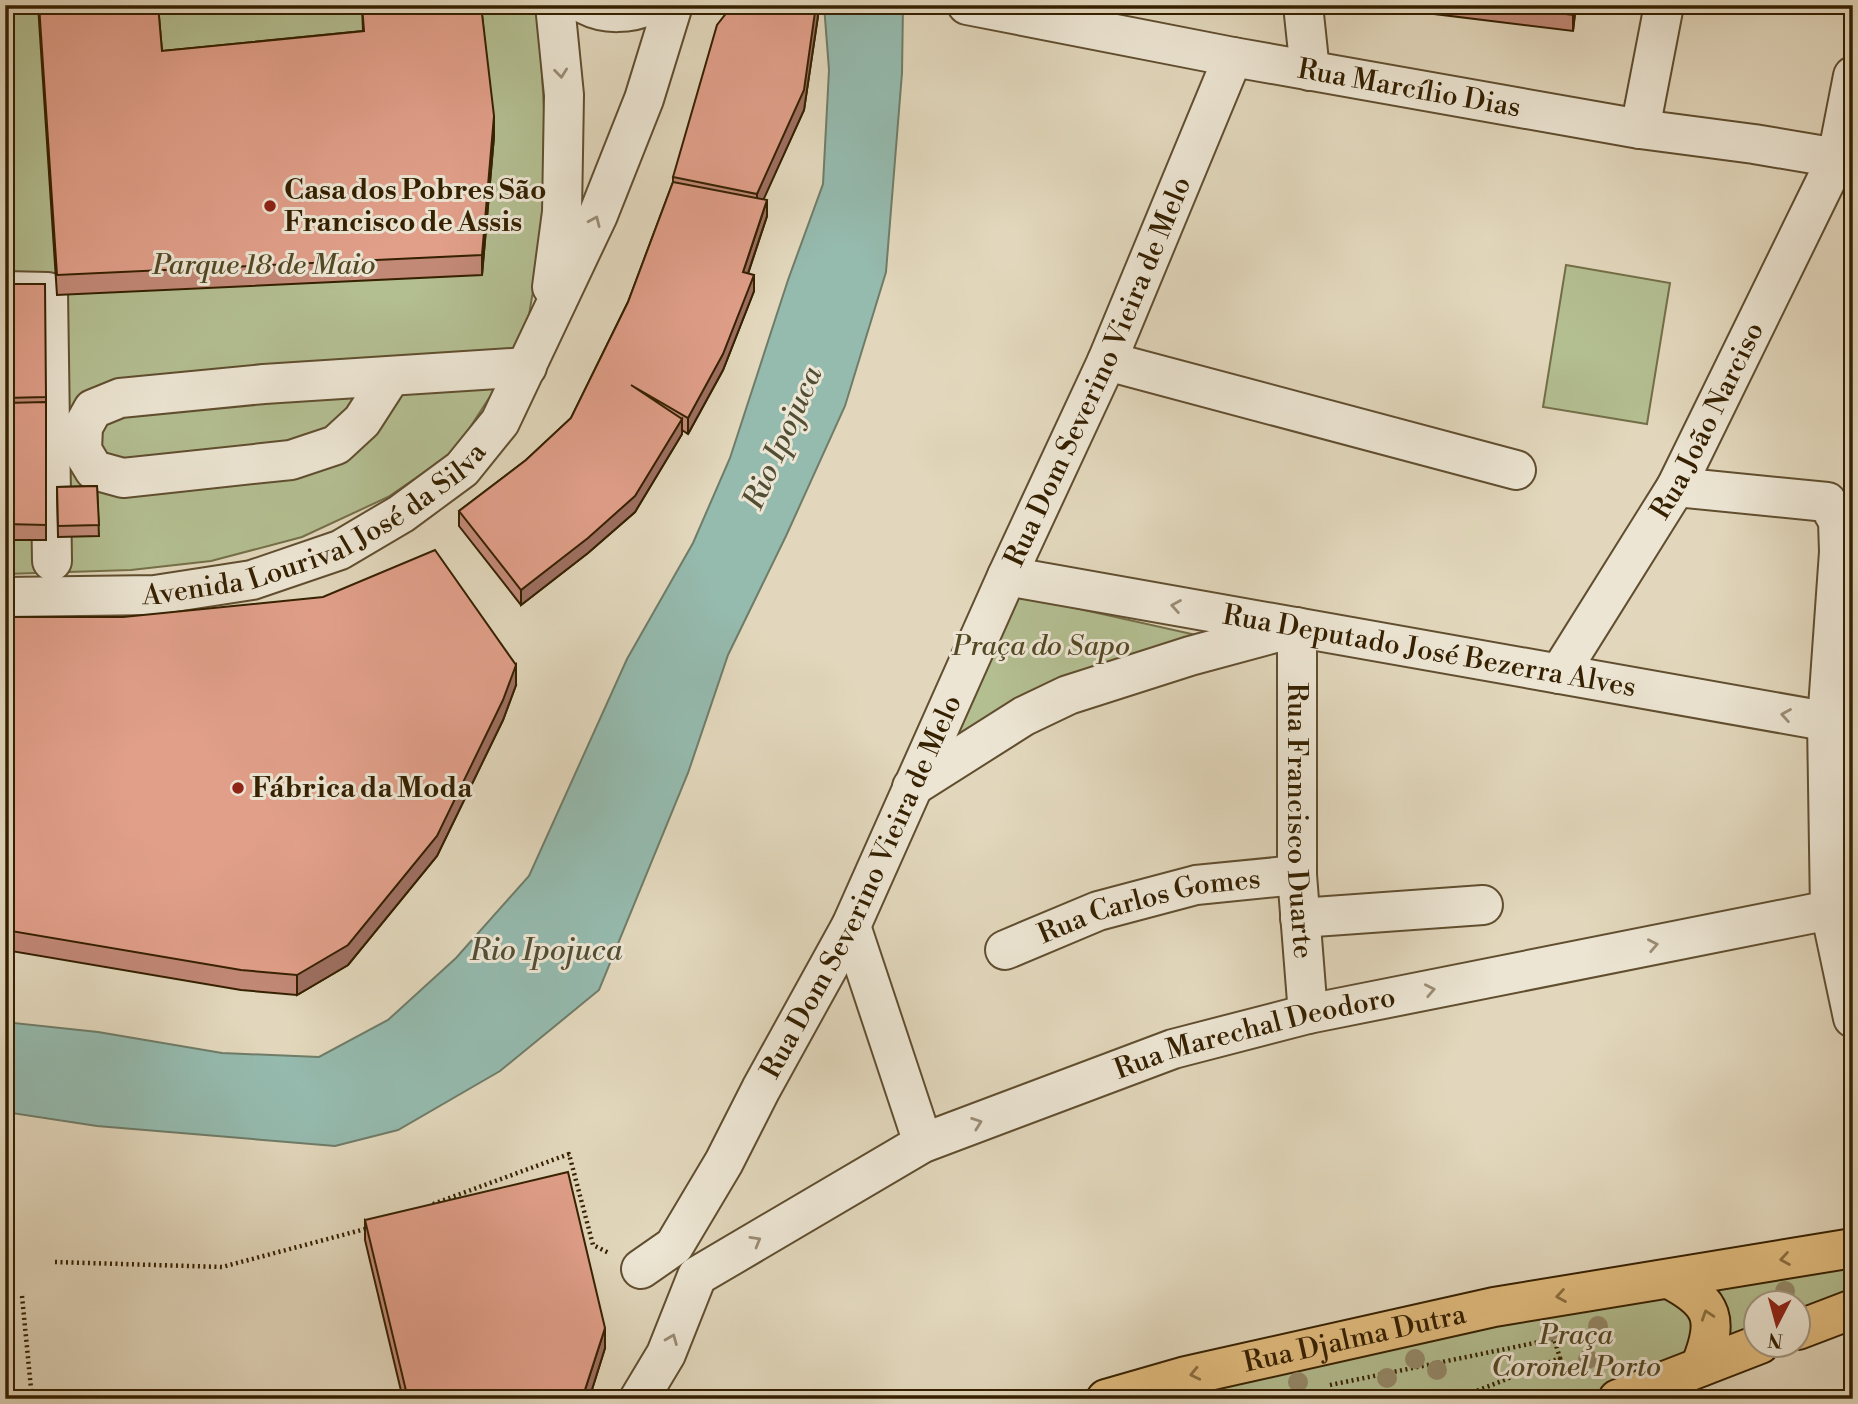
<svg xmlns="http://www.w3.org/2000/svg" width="1858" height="1404" font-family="'Libre Bodoni',serif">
  <rect width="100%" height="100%" fill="#e2d7bc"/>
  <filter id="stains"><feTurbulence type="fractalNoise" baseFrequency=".00286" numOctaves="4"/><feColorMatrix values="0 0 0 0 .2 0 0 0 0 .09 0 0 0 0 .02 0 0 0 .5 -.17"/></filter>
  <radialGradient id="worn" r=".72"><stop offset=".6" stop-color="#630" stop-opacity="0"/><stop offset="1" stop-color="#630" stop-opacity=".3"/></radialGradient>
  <path fill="#b3be91" stroke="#746f48" stroke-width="2" d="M5,5H538L546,144L542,237L528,321L504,375L454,452L388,497L302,537L211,561L131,570L5,574Z
    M1566,265L1670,283L1647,424L1543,407Z
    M1017,595L1232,643L937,763Z
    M1845,1257C1850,1270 1857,1283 1849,1296L1799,1315L1798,1302H1756V1332L1584,1399H1142L1188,1386Z"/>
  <path fill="#95baae" stroke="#6f7c68" stroke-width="2" d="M824,5H903L902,73L886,272L845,406L786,536L728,655L688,773L599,990L500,1071L398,1130L335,1146L97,1126L5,1112V1022L98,1032L222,1053L319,1057L388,1020L456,958L529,876L627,659L693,543L730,458L788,280L823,184L829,70Z"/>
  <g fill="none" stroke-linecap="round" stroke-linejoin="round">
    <defs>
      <g id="minor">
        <path d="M586,5C605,15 630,14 650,5"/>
        <path id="s1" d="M967,5L1233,57L1640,129L1754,144L1837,158H1853"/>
        <path d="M1303,5L1310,71"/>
        <path d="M1640,129L1664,5"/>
        <path d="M552,287L562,212L564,95L555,5"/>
        <path d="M5,291L48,292L52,561"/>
        <path d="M1107,361L1516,470"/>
        <path d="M391,376L362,421L336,445L291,460L123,478L94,470L82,450L83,427L93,409L120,398L264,384L527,367"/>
        <path d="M1676,487L1827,502L1838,521L1839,552L1827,722L1830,910L1853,1018"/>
        <path id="s2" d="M1007,576L1853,726"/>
        <path id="s3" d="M5,597L155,595L252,580L340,550L401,514L462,469L500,422L598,215L644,99L673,5"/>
        <path id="s4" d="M1559,674L1676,487L1837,158L1853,76"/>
        <path id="s5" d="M912,787L1024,716L1068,695L1190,656L1297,627V875L1308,1014"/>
        <path d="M1300,918L1483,905"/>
        <path d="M851,926L923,1143"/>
        <path id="s6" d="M1005,950L1098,911L1196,885L1297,875"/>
        <path id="s7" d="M641,1269L674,1246L724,1162L761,1089L851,926L1007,576L1107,361L1233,57"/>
        <path id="s8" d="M639,1399L666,1354L697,1276L923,1143L1173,1049L1308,1014L1830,910L1853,908"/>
      </g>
      <g id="major">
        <path d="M1669,1279C1715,1303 1719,1320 1700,1367"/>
        <path d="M1798,1330L1853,1309"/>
        <path id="s9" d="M1106,1399L1186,1376L1494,1307L1853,1248"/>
        <path d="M1618,1399L1760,1344"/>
      </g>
    </defs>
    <use href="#minor" stroke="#604e2f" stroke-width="42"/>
    <use href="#major" stroke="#352000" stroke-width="42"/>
    <path stroke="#352000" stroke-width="4.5" stroke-dasharray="2 3.5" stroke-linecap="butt" d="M433,1204L569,1154L593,1245L609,1253
      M55,1262L222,1267L369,1228
      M22,1296L32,1399
      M1560,1358L1566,1379
      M1330,1385L1554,1339L1560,1358L1456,1399
      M1307,1390L1309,1399"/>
    <use href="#minor" stroke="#ece5d3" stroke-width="38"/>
    <use href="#major" stroke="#e1bc7e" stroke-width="38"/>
  </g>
  <g fill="#948868">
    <circle cx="1785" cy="1291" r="10"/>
    <circle cx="1598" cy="1326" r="10"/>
    <circle cx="1550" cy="1331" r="10"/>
    <circle cx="1415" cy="1359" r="10"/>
    <circle cx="1588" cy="1359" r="10"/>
    <circle cx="1437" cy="1370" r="10"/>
    <circle cx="1387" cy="1378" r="10"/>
    <circle cx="1298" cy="1382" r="10"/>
  </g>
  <path fill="#c28977" stroke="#352000" stroke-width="2" d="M38,5H158L162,51L363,31L362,5H481L494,136L482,275L57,295Z
    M818,5V16L804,110L763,199L767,216L748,274L754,291L723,370L688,434L682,430V434L635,512L588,553L521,605L459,526V511L526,460L571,418L628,302L673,182V177Z
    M1410,5H1576L1573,31L1410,11Z
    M5,284L46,397V540H5Z
    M97,486L99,536L58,537L57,487Z
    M5,617L516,685L503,720L437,856L348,965L297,995L241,990L5,950Z
    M365,1220L605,1348L589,1399H403L365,1240Z"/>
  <path fill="#9e6f61" stroke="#352000" stroke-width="2" d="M816,5H818V16L804,110L757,214V194Z
    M1574,5H1576L1573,31V15Z
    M494,116V136L482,275V255Z
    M767,200V216L743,288V272Z
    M754,275V291L723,370L688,434V418Z
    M682,419V434L635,512L588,553L521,605V590Z
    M516,665V685L503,720L437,856L348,965L297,995V975Z
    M605,1328V1348L589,1399H582Z"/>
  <path fill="#e19f8a" stroke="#352000" stroke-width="2" d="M39,5H158L162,51L364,31L362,5H481L494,116L482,255L57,275Z
    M736,5H816L804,90L757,194L673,177L717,25L728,11Z
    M1491,5H1574L1573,15Z
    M673,182L767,200L743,272L754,275L723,354L688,418L631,385L682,419L635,496L588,538L521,590L459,511L526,460L571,418L628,302Z
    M5,284H45L46,397L5,398Z
    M46,402V525L5,524V403Z
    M97,486L99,525L58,526L57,487Z
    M435,550L516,665L503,700L437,836L348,945L297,975L241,970L5,930V617H123L323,597Z
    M568,1172L605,1328L582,1399H408L365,1220Z"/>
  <defs><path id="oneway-chevron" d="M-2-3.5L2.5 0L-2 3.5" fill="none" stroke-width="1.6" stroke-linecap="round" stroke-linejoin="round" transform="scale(1.75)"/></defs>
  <g stroke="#9a8c74">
    <use href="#oneway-chevron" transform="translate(561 73) rotate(84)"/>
    <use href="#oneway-chevron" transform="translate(595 221) rotate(-66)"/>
    <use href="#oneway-chevron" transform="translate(1176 606) rotate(-170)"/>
    <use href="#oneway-chevron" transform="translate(1786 715) rotate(-170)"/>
    <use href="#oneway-chevron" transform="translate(1653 945) rotate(-11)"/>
    <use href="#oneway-chevron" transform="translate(1430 990) rotate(-11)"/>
    <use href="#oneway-chevron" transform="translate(977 1123) rotate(-20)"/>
    <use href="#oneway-chevron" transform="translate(756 1241) rotate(-30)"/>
    <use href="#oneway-chevron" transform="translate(672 1339) rotate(-68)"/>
  </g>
  <g stroke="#8b6e3f">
    <use href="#oneway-chevron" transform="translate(1785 1259) rotate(171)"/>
    <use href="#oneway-chevron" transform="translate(1561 1296) rotate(171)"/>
    <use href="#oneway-chevron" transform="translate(1707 1315) rotate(-108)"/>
    <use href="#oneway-chevron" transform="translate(1195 1374) rotate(167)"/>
  </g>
  <g fill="#8f2418" stroke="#ece5d3" stroke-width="2.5">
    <circle cx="270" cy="206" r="7"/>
    <circle cx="238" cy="788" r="7"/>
  </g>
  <g text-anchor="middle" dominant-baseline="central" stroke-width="6" stroke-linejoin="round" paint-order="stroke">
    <g font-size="28" fill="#352000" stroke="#ece5d3">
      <text stroke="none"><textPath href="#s1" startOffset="450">Rua Marcílio Dias</textPath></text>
      <text stroke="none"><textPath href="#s7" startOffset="1013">Rua Dom Severino Vieira de Melo</textPath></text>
      <text stroke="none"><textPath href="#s4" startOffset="294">Rua João Narciso</textPath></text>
      <text stroke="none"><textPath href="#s3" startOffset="327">Avenida Lourival José da Silva</textPath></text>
      <text stroke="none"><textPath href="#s2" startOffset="429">Rua Deputado José Bezerra Alves</textPath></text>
      <text stroke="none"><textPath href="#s5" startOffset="614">Rua Francisco Duarte</textPath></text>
      <text stroke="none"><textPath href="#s7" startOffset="446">Rua Dom Severino Vieira de Melo</textPath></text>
      <text stroke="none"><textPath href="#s6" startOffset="152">Rua Carlos Gomes</textPath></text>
      <text stroke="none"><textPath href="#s8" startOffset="749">Rua Marechal Deodoro</textPath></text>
      <text stroke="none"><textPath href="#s9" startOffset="256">Rua Djalma Dutra</textPath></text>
    </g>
    <g font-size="28" font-weight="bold" fill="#352000" stroke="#ece5d3" text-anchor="start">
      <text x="284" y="190">Casa dos Pobres São<tspan x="284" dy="32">Francisco de Assis</tspan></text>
      <text x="252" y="788">Fábrica da Moda</text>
    </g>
    <g font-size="28" font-style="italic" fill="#544824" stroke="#ece5d3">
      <text x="264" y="265">Parque 18 de Maio</text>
      <text x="1041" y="646">Praça do Sapo</text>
      <text x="1576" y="1335">Praça<tspan x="1576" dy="32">Coronel Porto</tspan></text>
    </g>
    <g font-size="30" font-style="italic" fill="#524e34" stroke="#ece5d3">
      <text transform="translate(783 438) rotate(-66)">Rio Ipojuca</text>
      <text x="546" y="951">Rio Ipojuca</text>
    </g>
  </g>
  <rect width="1858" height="1404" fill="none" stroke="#e2d7bc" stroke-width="28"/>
  <rect x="7" y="7" width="1844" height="1390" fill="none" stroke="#352000" stroke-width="3.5"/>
  <rect x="14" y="14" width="1830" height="1376" fill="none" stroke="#352000" stroke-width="2"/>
  <g transform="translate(1777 1324) rotate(186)"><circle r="33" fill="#ece5d3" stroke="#a3967f" stroke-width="2"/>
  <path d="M0-5L12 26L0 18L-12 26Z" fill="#8f2418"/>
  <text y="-10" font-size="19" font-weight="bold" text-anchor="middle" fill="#352000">N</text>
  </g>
  <rect width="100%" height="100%" filter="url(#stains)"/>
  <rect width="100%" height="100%" fill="url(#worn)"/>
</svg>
